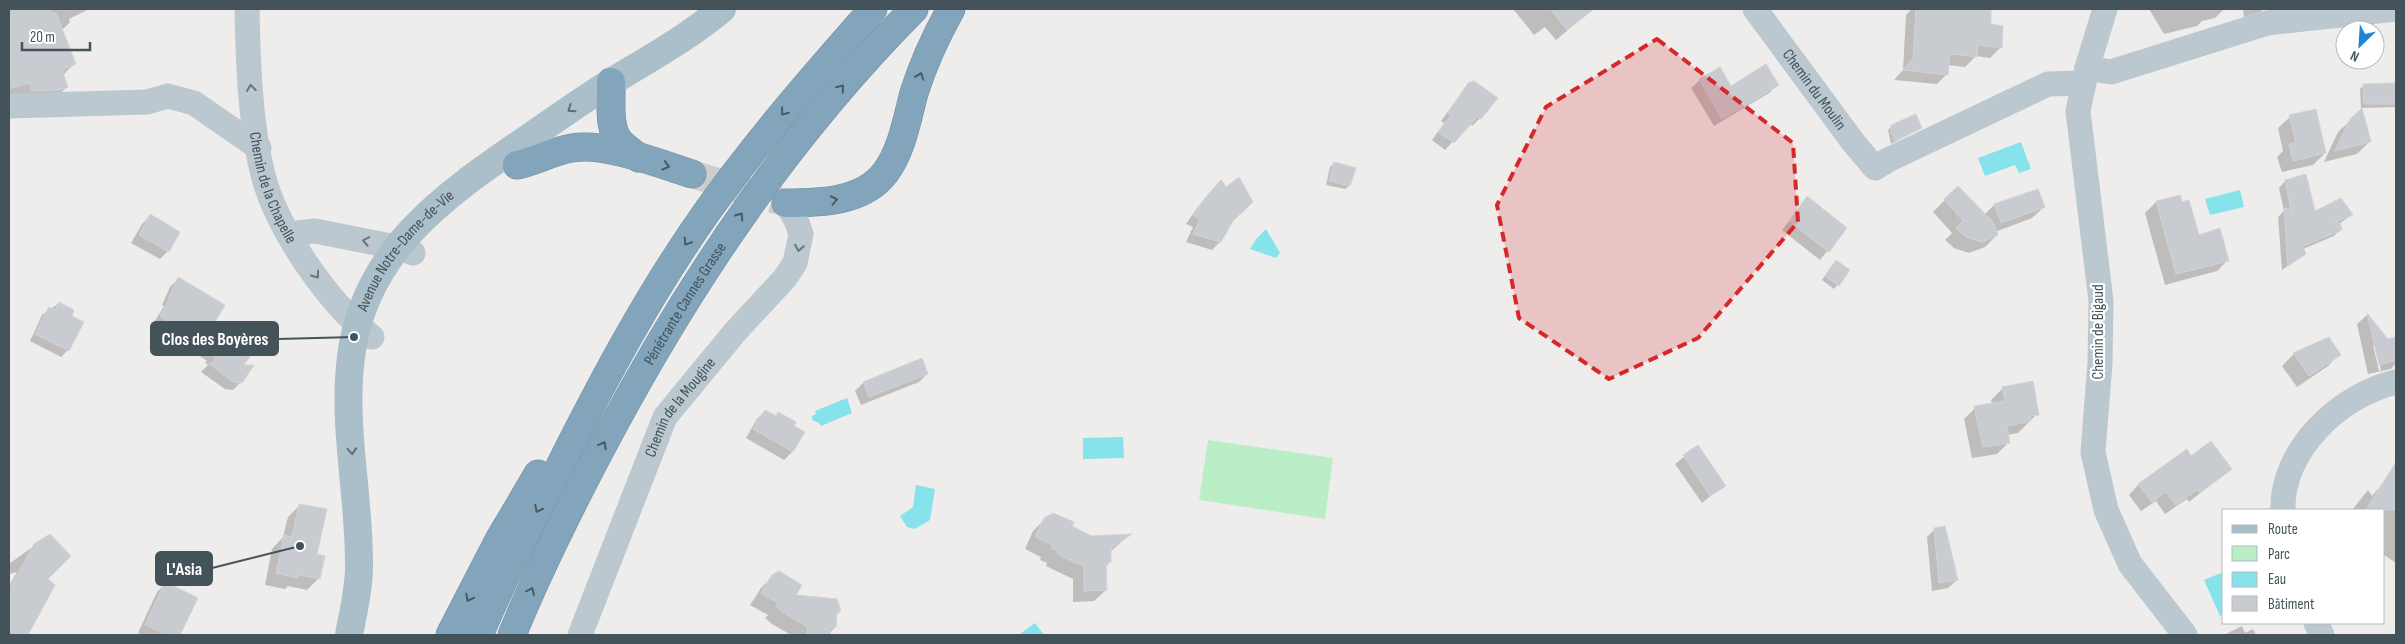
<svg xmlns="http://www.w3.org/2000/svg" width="2405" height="644" font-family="'Sofia Sans Condensed',sans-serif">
  <rect width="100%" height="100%" fill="#efecec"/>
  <path fill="#b9eec7" d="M1208,440L1333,458L1325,519L1199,500Z"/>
  <path fill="#86e2eb" d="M2021,142L2031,169L2019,173L2015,165L1985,176L1978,158Z
    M2240,190L2244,207L2210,215L2205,199Z
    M1266,229L1280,253L1276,258L1250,249L1257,238Z
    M847,398L852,413L821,426L819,423L812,420V416L816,414L815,411Z
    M1123,437L1124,458L1083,459V438Z
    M916,485L935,489L930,520L915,529L907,527L900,516L913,507Z
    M2221,573L2224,579V614L2220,616L2204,580Z
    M1035,623L1044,635H1021L1020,634Z"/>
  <path fill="#0003" fill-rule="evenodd" d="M12,9H89L69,19L70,22L62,30L75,63L62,76L67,87L54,99L9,97V10Z
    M1513,9H1593L1556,40L1545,27L1534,35Z
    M1912,9H1990L1989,26L2000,48L1990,58L1976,56L1965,67L1948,65L1947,74L1937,84L1894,80L1903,70L1906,15Z
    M2149,9H2224L2215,18L2202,21L2197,26L2164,34Z
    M2243,9H2264L2260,12L2244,17Z
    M1719,69L1731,87L1777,85L1769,93L1714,126L1691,88L1700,80Z
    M1468,84L1496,98L1480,118L1472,126L1470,123L1445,150L1432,140L1444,123L1441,121Z
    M2396,84V107L2361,108L2360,89L2364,85Z
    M2290,117L2325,153L2313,165L2282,172L2277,157L2283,151L2278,128Z
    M2351,120L2369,142L2357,154L2324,162L2338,132Z
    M1892,126L1921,128L1891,144L1888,130Z
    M1334,163L1349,186L1345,189L1326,185L1330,167Z
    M2306,176L2314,213L2352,215L2339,224L2340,230L2334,236L2303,249L2304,254L2282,270L2278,217L2284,211L2279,188L2285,181Z
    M1958,187L1984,215L1994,205L2037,190L2044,207L2032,218L1995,232L1997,235L1985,247L1969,253L1954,248L1945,240L1952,233L1933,212Z
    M1213,190L1231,222L1220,242L1212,250L1186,242L1193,227L1186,224L1197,208Z
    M1807,198L1846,228L1820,260L1782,230Z
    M2156,202L2198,236L2228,260L2217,271L2165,285L2145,213Z
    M150,216L168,251L160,259L131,243L142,224Z
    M1832,266L1848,271L1834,289L1822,280Z
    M178,279L242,366L241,382L233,390L225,389L201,372L208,365L205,363L207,361L153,324L164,306L162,305L170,287Z
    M59,303L70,316L68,350L61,357L30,341L42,315Z
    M2367,315L2396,352V363L2391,369L2368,374L2357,324ZM2373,345L2376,348L2381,370L2379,371Z
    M2328,339L2339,354L2328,366L2297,387L2282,366L2294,354Z
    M921,360L927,374L919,382L861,405L855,391L863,383Z
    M2003,388L2037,414L2018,433L2007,435L2009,442L1997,454L1972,458L1964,419L1975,408L1992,404L1991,400Z
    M765,411L803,432L792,452L784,460L746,438L757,419Z
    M1698,446L1724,485L1702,503L1675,464Z
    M2187,451L2191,457L2230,469L2189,502L2187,499L2165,514L2156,501L2141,511L2129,495L2138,485Z
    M2386,480L2396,486V563L2384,555V510H2352L2368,490L2372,496Z
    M300,505L316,555L319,578L307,590L288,586L285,589L265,585L272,549L283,537L288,517Z
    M1045,519L1071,527L1090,537L1128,536L1110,552V562L1105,567L1106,590L1094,601L1073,602V579L1046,566L1047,563L1040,560L1041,557L1025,549L1033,531Z
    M1935,529L1957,580L1948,588L1932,591L1927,537Z
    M49,535L47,579L53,585L26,635H9V586L17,572L9,574V564Z
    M773,576L793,596L840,611L836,615L835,627L828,635H791L772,624L765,618L768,615L750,605L761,588Z
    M165,584L196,599L179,635H143L138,633L157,592Z
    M2242,626L2245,633L2253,629L2256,635H2224Z"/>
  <path fill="#c8ccd1" stroke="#d0d3d8" d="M9,9H50L52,14L56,13L76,64L62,70L68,87L60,90L32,91L29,83L9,89Z
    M1550,9H1594L1567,30Z
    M1916,9H1991V24L2003,26L2002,48L1978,45L1977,57L1950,54L1948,75L1903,70L1913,59Z
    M1766,64L1779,85L1722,119L1699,79L1720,67L1731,86Z
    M1474,81L1498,98L1481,119L1478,116L1454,143L1438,132L1451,115L1448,113L1468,83Z
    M2396,83V104H2364L2363,84Z
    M2362,108L2371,142L2335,151L2350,119Z
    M2316,109L2326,153L2293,161L2289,144L2296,142L2289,115Z
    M1916,114L1922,128L1895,141L1891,132V125Z
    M1334,162L1356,168L1350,186L1329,181Z
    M2306,174L2315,211L2341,198L2353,215L2333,223H2340L2342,230L2303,246L2306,254L2288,266L2284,209L2289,208L2292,215L2285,180Z
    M1239,177L1253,202L1233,221L1221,242L1193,234L1200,219L1193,215L1205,198L1221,180L1226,187Z
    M1958,186L1993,222L1998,235L1982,242L1966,237L1956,228L1963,221L1944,199Z
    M2038,189L2045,207L2001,223L1994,204Z
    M2180,195L2182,202L2189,200L2199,235L2220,228L2229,261L2176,274L2156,201Z
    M1807,196L1847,228L1829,252L1789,221Z
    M150,214L180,232L169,252L139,235Z
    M1836,260L1850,270L1839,286L1825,276Z
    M178,277L225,305L215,322L254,351L244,365H254L242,383L233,382L208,363L211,364L216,357L212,355L214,353L160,316L170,298L169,297Z
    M59,302L74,310L72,316L84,322L69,351L35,334L49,307L55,310Z
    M2367,313L2388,339L2396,337V360L2379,365Z
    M2329,337L2341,355L2309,376L2293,353Z
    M922,358L928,374L869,397L863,382Z
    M2033,381L2039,415L2030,416L2031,421L2007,426L2010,443L1983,447L1974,406L2005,401L2002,387Z
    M765,410L776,416L778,412L796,422L794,426L805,432L793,452L753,429Z
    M2211,441L2232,469L2200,493L2197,490L2176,505L2166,492L2152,502L2138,484L2187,449L2191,456Z
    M1698,445L1726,486L1710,496L1683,455Z
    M2396,462V510H2366Z
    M299,504L327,509L317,554L325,556L320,579L299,575L298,578L276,573L284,535L292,537Z
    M1053,513L1074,522L1072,526L1091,536L1132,534L1111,548V562L1106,563L1107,590L1084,591V567L1057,554L1058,551L1051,548L1052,545L1035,537L1044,518Z
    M1945,526L1958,580L1939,583L1934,528Z
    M50,534L71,556L48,579L55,585L28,635H9V590L34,544Z
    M779,571L802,585L796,595L837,599L841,611L837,613L836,627H831L830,635H807L808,627L784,613L776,606L778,603L761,593L772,575Z
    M165,582L198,598L180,635H167L145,625Z"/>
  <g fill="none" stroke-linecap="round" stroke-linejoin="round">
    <path stroke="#cdcdcf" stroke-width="28" stroke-dasharray="28 14" stroke-linecap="butt" d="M692,174L779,201"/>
    <defs>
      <g id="highway">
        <path d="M611,82C612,100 607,129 621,143C626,148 633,153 639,158"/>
        <path d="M517,165C536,161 553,151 572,148C604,142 661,164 692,174"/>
        <path d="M786,203C820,203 863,202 885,173C902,151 907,119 914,93C923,64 936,36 951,9"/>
        <path d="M450,635L499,540L538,474"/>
        <path d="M479,635C503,578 531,523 559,468C603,380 649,294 706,213C757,141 815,75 873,9"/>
        <path id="s5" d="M512,635C541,564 576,495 612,428C695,274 791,133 914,9"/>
      </g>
    </defs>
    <use href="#highway" stroke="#6e90a7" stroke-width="29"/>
    <g stroke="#bcc8cf" stroke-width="25">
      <path id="s1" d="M247,9C248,62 250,123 263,175C277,229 328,303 372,337"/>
      <path id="s2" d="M1755,9L1853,142L1875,168L1888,160L2048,84L2084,83"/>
      <path d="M2105,9L2087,68L2078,111L2101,301L2100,363L2093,452L2106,510L2130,564L2185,635"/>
      <path d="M2087,68L2111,72L2267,23L2396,9"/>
      <path d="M9,106L147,102L168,96L194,103L259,148"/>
      <path d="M289,234L315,231L396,247L413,253"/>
      <path d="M2283,510C2281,450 2340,395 2396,382"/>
      <path d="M2316,623L2322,635"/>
      <path id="s3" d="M580,635L665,417L735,332L785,278L795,263L801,234L796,220L786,203"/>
    </g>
    <path stroke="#abbfcb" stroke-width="28" id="s4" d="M349,635C353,613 359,590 359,567C360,498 342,427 351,357C364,252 442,197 524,141C556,119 588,96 621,76C656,55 691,35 722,9"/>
    <use href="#highway" stroke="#83a5bb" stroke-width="28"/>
  </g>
  <defs><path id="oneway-chevron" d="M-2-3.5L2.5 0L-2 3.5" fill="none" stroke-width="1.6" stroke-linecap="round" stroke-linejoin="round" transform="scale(1.25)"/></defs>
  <g stroke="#4a5a63">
    <use href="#oneway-chevron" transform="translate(920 76) rotate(-71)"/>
    <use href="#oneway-chevron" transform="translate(841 88) rotate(-51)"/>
    <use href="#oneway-chevron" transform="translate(784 112) rotate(129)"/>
    <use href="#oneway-chevron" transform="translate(666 166) rotate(17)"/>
    <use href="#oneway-chevron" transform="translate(834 200) rotate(-12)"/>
    <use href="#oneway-chevron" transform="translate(740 216) rotate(-55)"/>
    <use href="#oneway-chevron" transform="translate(687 242) rotate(123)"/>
    <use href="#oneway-chevron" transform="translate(603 445) rotate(-62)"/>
    <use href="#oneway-chevron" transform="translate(538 509) rotate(117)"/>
    <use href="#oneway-chevron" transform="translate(531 591) rotate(-65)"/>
    <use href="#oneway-chevron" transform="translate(469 598) rotate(117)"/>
  </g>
  <g stroke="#68757c">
    <use href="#oneway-chevron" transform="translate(251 88) rotate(-97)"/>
    <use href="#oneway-chevron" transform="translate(366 241) rotate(-169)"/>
    <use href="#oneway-chevron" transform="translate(799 248) rotate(100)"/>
    <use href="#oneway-chevron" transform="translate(316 275) rotate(55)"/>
  </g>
  <g stroke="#5e6d76">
    <use href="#oneway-chevron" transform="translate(571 109) rotate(146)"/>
    <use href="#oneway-chevron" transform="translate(352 451) rotate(86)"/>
  </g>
  <path fill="#d62828" fill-opacity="0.2" stroke="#d62828" stroke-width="4" stroke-dasharray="10 6" stroke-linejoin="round" d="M1657,39L1793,143L1798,222L1698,338L1609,379L1519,318L1497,205L1546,107Z"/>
  <g text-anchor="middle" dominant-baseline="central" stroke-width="4.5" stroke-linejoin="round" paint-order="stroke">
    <g font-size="16" fill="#445259" stroke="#fff">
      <text stroke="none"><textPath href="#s2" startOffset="100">Chemin du Moulin</textPath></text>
      <text stroke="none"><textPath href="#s1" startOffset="182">Chemin de la Chapelle</textPath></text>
      <text stroke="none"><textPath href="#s4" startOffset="402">Avenue Notre-Dame-de-Vie</textPath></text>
      <text stroke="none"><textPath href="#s5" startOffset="374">Pénétrante Cannes Grasse</textPath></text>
      <text transform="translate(2098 332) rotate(-90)">Chemin de Bigaud</text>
      <text stroke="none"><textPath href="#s3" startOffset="250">Chemin de la Mougine</textPath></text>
    </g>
  </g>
  <path fill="none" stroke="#445259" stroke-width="2" d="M354 337L278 339M300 546L212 568"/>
  <g fill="#445259" stroke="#fff" stroke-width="2">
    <circle cx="354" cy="337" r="5"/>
    <circle cx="300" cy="546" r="5"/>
  </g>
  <g fill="#445259" stroke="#445259" stroke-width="2">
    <rect x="151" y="322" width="127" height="33" rx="5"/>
    <rect x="156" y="552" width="56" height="33" rx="5"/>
  </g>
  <g font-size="18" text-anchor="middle" font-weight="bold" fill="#fff">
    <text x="215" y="345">Clos des Boyères</text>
    <text x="184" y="575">L'Asia</text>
  </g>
  <rect width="2405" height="644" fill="none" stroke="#445259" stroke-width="20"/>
  <rect x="2222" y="509" width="162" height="115" fill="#ffffff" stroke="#b4babd"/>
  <rect x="2232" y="525" width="25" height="8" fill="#abbfcb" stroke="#b4babd"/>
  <text x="2268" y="534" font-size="15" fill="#445259">Route</text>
  <rect x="2232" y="546" width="25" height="15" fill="#b9eec7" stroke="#b4babd"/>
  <text x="2268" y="559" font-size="15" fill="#445259">Parc</text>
  <rect x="2232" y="572" width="25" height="15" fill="#86e2eb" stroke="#b4babd"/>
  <text x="2268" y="584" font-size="15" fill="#445259">Eau</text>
  <rect x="2232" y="596" width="25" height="15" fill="#c8ccd1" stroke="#b4babd"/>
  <text x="2268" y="609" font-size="15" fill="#445259">Bâtiment</text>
  <g transform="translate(2360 45) rotate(205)"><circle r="24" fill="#ffffff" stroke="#b4babd"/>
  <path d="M0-4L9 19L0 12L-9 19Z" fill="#1985db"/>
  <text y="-8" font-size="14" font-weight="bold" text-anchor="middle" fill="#445259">N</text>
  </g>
  <path d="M22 42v8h68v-8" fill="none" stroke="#445259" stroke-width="2.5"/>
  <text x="30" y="42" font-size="15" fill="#445259" stroke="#ffffff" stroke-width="4" paint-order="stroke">20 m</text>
</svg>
